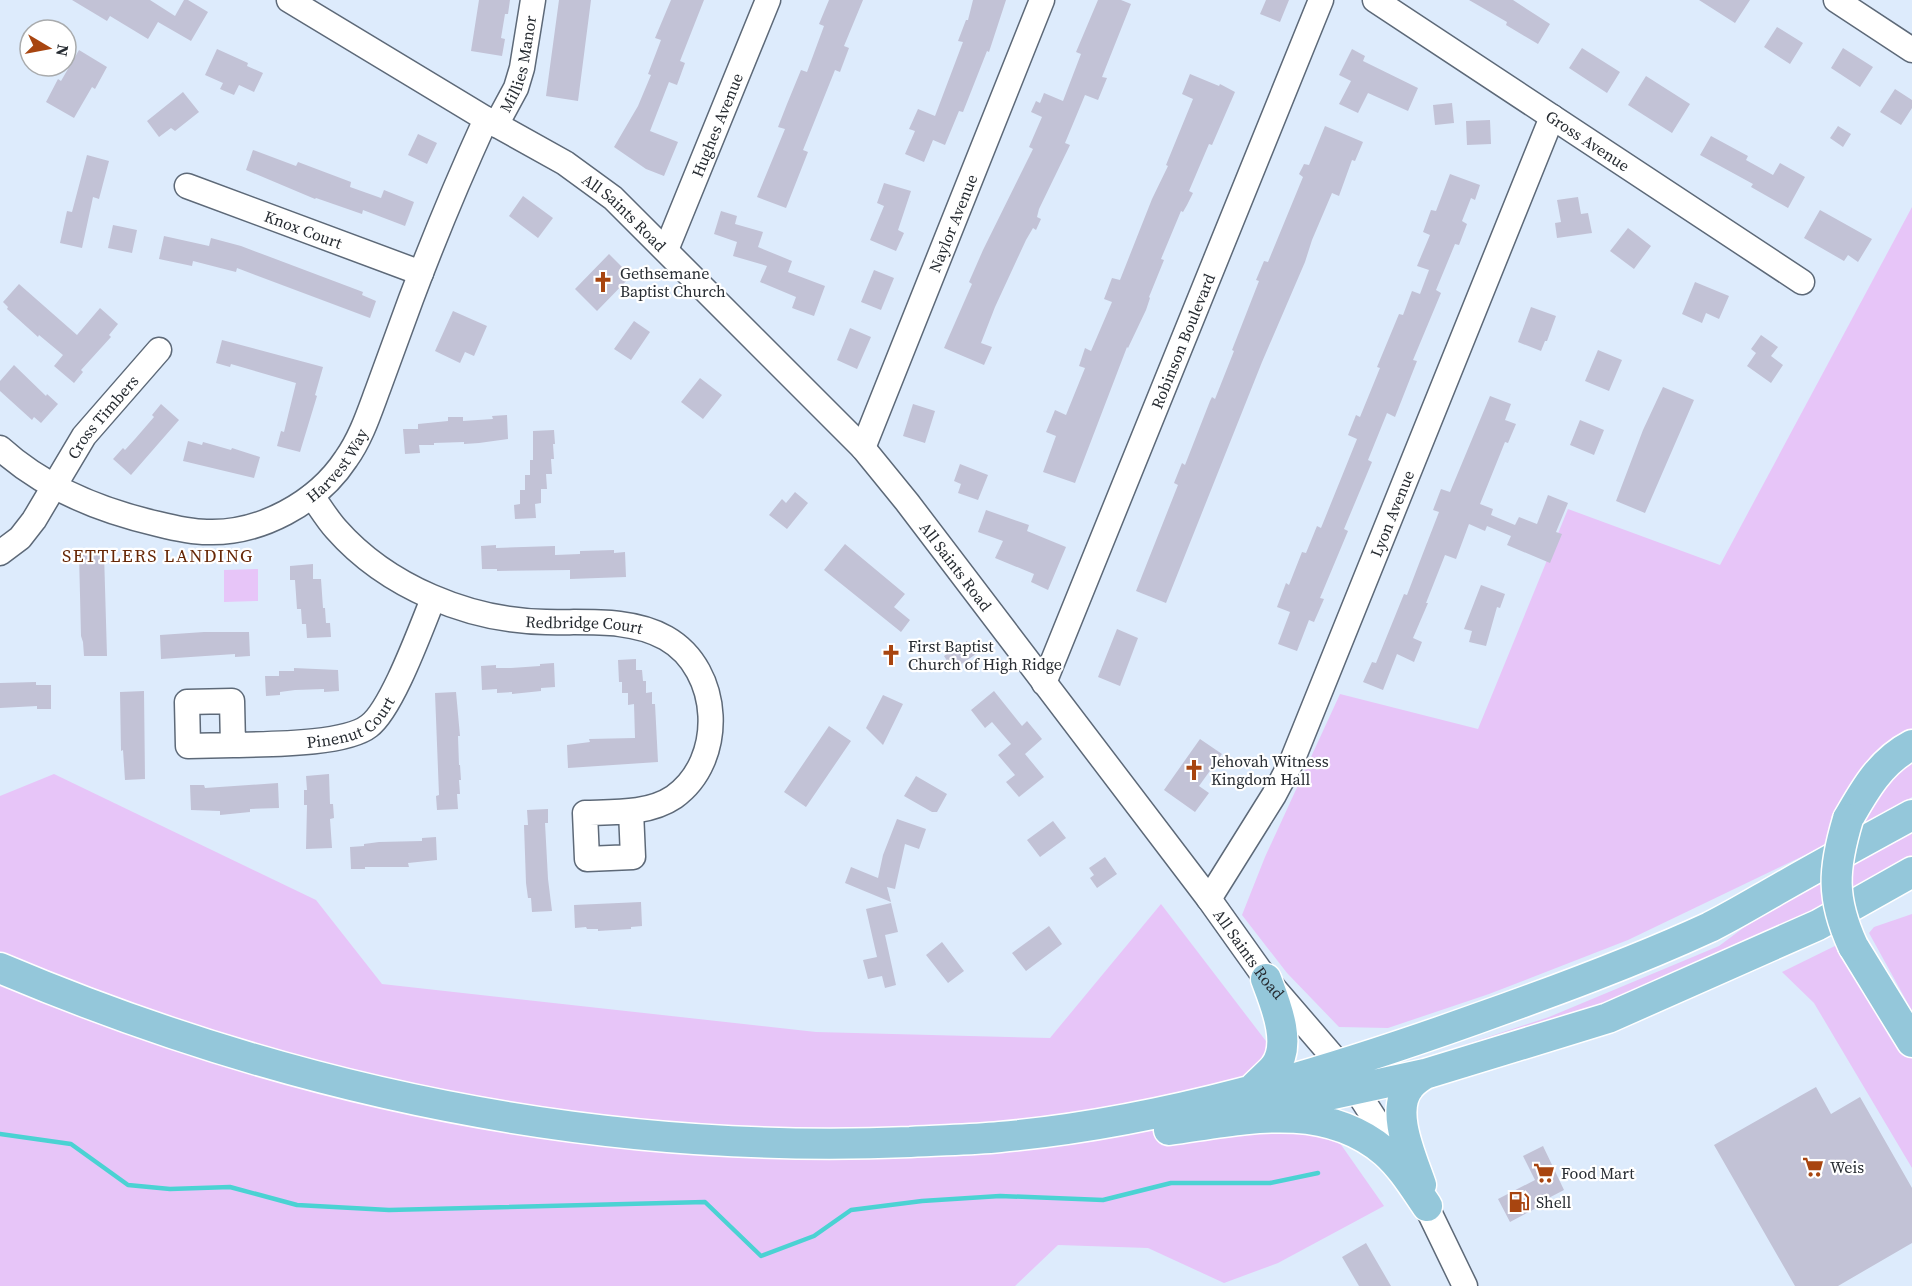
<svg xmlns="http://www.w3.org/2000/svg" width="1912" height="1286" font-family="'Source Serif 4',serif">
  <rect width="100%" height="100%" fill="#ddebfc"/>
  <path fill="#e7c5f8" d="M1912,207V730L1894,737L1855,778L1835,817L1830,843L1628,940L1489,994L1388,1028L1339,1027L1287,973L1242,915L1265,857L1340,694L1478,729L1568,509L1720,565Z
    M258,569V601L224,602V570Z
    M1912,760V797L1858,832L1869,804L1891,777Z
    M54,774L316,900L382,984L816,1032L1050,1038L1161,904L1295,1079L1384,1206L1278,1263L1224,1283L1148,1248L1058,1245L1015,1286H0V796Z
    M1912,831V858L1761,939L1580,1014L1400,1066L1549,1017L1719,946L1770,908Z
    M1912,914V1011L1869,933L1874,927Z
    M1841,943L1912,1056V1168L1814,1003L1782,972Z"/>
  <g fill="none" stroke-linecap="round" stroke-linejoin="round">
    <path stroke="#4bd2d3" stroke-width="4.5" d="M0,1134L71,1144L128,1185L170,1189L230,1187L297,1205L389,1210L705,1202L761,1256L814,1236L851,1210L922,1201L1000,1196L1103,1200L1171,1183H1270L1318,1173"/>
  </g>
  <path fill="#c2c2d6" d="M72,0H150L175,16L184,0H188L208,12L191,41L158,22L148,39L110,16L107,21Z
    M479,0H510L508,14H505L501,38L505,39L502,56L471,51Z
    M559,0H591L578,101L546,96Z
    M671,0H704L680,61L685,63L677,85L669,82L650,131L678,142L664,176L646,169L614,147L638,106L651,75L648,74L661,40L655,38Z
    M829,0H863L844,46L849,48L840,72L835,70L803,150L808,152L786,208L757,197L785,129L778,127L787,104L801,70L807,72L824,26L819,24Z
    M973,0H1006L989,52L987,51L963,112L959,111L945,145L933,140L924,162L905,154L915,131L909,129L918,109L935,116L963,42L958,41L966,20H968Z
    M1098,0H1121L1131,4L1102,77L1107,78L1098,100L1085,95L1065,143L1070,145L1039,209L1037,217L1041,219L1036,230L1033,228L1026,240L995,307L981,343L992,347L984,365L944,348L972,284L969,282L983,250L1033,149L1029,147L1042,117L1031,112L1036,101L1040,103L1044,93L1063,101L1081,54L1076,52Z
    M1266,0H1289L1280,22L1260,14Z
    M1469,0H1513L1550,24L1538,44L1506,25L1507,22Z
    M1699,0H1750L1735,23Z
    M1777,27L1803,43L1790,64L1764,47Z
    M1582,48L1620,72L1607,93L1569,68Z
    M1843,48L1873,67L1860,87L1831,68Z
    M217,49L248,63L247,66L263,73L254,92L239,85L234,95L220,89L223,83L205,75Z
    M1352,49L1365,56L1363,61L1418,88L1408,111L1368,93L1358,113L1339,104L1351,81L1339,75Z
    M79,50L107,67L95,89L92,87L74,118L46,102L58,79L61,81Z
    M1190,74L1219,86L1220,84L1235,92L1212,145L1209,144L1189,191L1193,193L1187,205L1183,212L1181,211L1161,259L1164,260L1149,297L1150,298L1146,310L1128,348L1127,347L1075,483L1043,472L1056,436L1046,432L1055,410L1066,415L1085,368L1079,366L1085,348L1091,351L1112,302L1104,299L1112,278L1120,280L1152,199L1168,166L1166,165L1193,99L1182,94Z
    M1646,76L1690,104L1672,133L1628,105Z
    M1895,89L1912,100V108L1901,125L1880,112Z
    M183,92L199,112L175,131L171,128L159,137L147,121Z
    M1452,103L1454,123L1435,125L1433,105Z
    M1490,120L1491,144L1467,145L1466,121Z
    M1325,126L1363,142L1355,161L1352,160L1339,196L1332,193L1312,240L1305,262L1262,362L1166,603L1136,591L1178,485L1174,483L1182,463L1185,465L1210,401L1212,397L1215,399L1234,351L1232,350L1259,281L1256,280L1264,261L1268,262L1303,177L1299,174L1304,164L1309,165Z
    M1838,126L1851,134L1843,147L1830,138Z
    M418,134L437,143L427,164L408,155Z
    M1711,136L1748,156L1746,160L1773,175L1780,163L1805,177L1788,208L1751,187L1753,184L1700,155Z
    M253,150L296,166L298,162L351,182L350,187L381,198L384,190L414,202L405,226L363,210L362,214L316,198L315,199L246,170Z
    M87,155L109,161L99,199L93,197L82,248L60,243L67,211L72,212Z
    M1450,174L1480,185L1475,200L1471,198L1462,221L1467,224L1459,245L1455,244L1436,290L1441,293L1413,360L1417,361L1395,417L1387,413L1368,460L1372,462L1344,529L1348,531L1320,598L1324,599L1314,622L1309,620L1297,651L1278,644L1290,612L1277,607L1286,583L1289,585L1302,552L1306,553L1317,526L1321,528L1357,439L1348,435L1356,415L1360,417L1380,368L1377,367L1399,314L1403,315L1412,291L1420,294L1429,270L1417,266L1430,235L1423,232L1431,210L1436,211Z
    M884,183L911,191L898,230L904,233L896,251L870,240L884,206L877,203Z
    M523,196L553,218L538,238L509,216Z
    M1578,197L1581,214L1588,213L1592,233L1557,238L1555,223L1561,222L1557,200Z
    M1820,210L1872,239L1858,262L1848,255L1844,261L1804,238Z
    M721,211L737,216L735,224L763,232L758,247L792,261L788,272L825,286L814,316L792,308L796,297L760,282L767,266L733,256L737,242L714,234Z
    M113,225L137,230L132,253L108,248Z
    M1628,228L1651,246L1634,269L1610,251Z
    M164,236L209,246L211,238L241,246L363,292L362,295L376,301L370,318L237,268L236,272L193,261L192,266L159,259Z
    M609,254L631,276L597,311L575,289Z
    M874,270L894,278L881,310L861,302Z
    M1695,282L1729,296L1719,319L1706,313L1702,323L1682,314Z
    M19,284L77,335L100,308L118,324L109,335L111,337L81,370L83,372L74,383L54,366L63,355L39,335L38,337L7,309L8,307L3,302Z
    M1531,307L1556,316L1547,341H1545L1541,351L1518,342Z
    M453,311L487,326L474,356L465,352L460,363L435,351Z
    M634,321L650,332L631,360L614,349Z
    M850,328L871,337L857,369L837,360Z
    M1761,335L1778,347L1771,356L1783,365L1771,383L1747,366L1756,353L1751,349Z
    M222,340L323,367L315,395L317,396L300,452L277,446L281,431L284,432L296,383L231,364L230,367L216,363Z
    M1598,350L1622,360L1609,391L1585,381Z
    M14,365L46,396L47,394L58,404L41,423L34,417L32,420L0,391V381Z
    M700,378L722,395L703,419L681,402Z
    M1663,387L1694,400L1645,513L1616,501L1643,430Z
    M1490,396L1511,404L1505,420L1516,424L1508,443L1505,442L1480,504L1493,509L1491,515L1515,525L1519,517L1537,524L1548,495L1568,503L1556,532L1562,534L1550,563L1507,545L1511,536L1487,526L1485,531L1469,524L1456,559L1445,555L1426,603H1428L1413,638L1422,642L1414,662L1397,654L1383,690L1363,682L1372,662L1376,663L1404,594L1407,595L1420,561L1439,512L1433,510L1441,489L1450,492Z
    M161,404L179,420L131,475L113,459L123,448L125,450L135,439L154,417L152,415Z
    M913,404L935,411L925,443L903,436Z
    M507,415L508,439L479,443L464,444V442L434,443V445H419L420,453L405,454L403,429H418V424L448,421V417H463V421L493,419L492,416Z
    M1580,420L1604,430L1594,455L1570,445Z
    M554,430L555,444H553L554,459H551L552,474H546L547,489H541V503L535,504L536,518L515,519L514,505L520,504V490H525V475H530V460H533V431Z
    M188,441L202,445L203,442L231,450L232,448L260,457L254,478L183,461Z
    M960,464L988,475L978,500L958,493L961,484L954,481Z
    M795,492L808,503L787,529L769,515L782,499L786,503Z
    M986,510L1029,525L1027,531L1066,547L1048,590L1031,582L1034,574L995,558L1003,541L978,532Z
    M845,544L905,594L894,607L910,620L901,632L824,570Z
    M496,545V548L555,546V555L580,554V551L614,550V553L625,552L626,577L570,579V570L497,571V569H482L481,546Z
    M104,553L107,656H84L83,642L81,636L79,554Z
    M313,564V579H321L323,608H325L326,623H330L331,637L307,638L306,624H302L301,609H297L295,580H290V566Z
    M1481,585L1505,594L1500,608L1497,607L1486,646L1469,642L1472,631L1464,629Z
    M1117,629L1138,638L1120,686L1098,677Z
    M204,632H249L250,656L235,657V654L161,659L160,635Z
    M967,641L976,654L953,670L944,656Z
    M636,659V670H642L643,681H646V693L652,692V704H655L658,762L568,768L567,745L590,742L589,739L635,738L634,704L628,705V693H622V682H619L618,660Z
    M554,663L555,687L541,688V691L512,694V692L497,693V689L482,690L481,666L496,665V668H511L540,666V664Z
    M294,668L338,670L339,691L324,692V689L295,690L280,692V695L266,696L265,676H279V671H294Z
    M36,682V685H51V709H37V706L0,708V683Z
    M144,691L145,779L125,780L123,750L121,751L120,692Z
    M994,691L1022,726L1027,721L1042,739L1025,754L1044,777L1019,797L1006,782L1015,775L998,755L1011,744L992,722L985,728L971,710Z
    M456,692L460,736H458L459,765H460L461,780H459L460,794H457L458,809L437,810L436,796L439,795L435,693Z
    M883,695L903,704L883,745L866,728Z
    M829,726L851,741L806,807L784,792Z
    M1200,739L1222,754L1199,786L1209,793L1195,812L1164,790Z
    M329,774L330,804H333L334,818L330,819L332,848L306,849L307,805H304V790H307L306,776Z
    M916,776L947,794L937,812H932L904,796Z
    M278,783L279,808L250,809V812L220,815V811L191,810L190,785H204L205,788Z
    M548,809V823H545L548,879L552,911L532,912L531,898H528L526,883L524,825H528L527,810Z
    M897,819L926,829L919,849L905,844L895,889L887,887L891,902L845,883L851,867L878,878L883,855Z
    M1053,821L1066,838L1040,857L1027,840Z
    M436,837L437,860L408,863L409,867H365V869H351L350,847L364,846V844L379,842L422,841V838Z
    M1105,857L1117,874L1097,888L1090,878L1094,875L1089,868Z
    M641,902L642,926L631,927V929L598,931V929H587L586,927L575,928L574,905Z
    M891,903L898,932L885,935L896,985L885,988L882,976L868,979L863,960L877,957L866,909Z
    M1049,926L1062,944L1026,971L1012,953Z
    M942,942L964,971L948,983L926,955Z
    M1816,1087L1831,1114L1860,1097L1912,1188V1243L1838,1286H1795L1714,1145Z
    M1543,1146L1564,1190L1539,1203L1540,1206L1510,1222L1498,1199L1535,1180L1523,1156Z
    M1366,1243L1391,1286H1359L1342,1257Z"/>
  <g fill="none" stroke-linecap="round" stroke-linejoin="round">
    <defs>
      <g id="minor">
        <path id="s1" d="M289,0L486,119L565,163L613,198L863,448L907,502L1209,899L1266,979L1340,1065L1402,1161"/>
        <path id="s2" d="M1375,0L1802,282"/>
        <path d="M1836,0L1912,50"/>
        <path id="s3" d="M496,125L516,88L522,68L533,0"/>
        <path id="s4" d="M187,186L421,273"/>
        <path id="s5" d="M666,250L768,0"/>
        <path id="s6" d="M0,448C44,488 101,511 158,524C174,528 191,532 207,532C260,534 317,503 346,459C361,438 369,413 378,389C389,359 400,329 411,299C434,238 459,178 486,119"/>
        <path id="s7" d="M863,448L1042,0"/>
        <path id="s8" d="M312,496C320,507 327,519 336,529C387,587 470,621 546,622C586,623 630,618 666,638C722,670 726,760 674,797C649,814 614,812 585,813L587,859L633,857L631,811"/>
        <path id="s9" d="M0,553L20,538L34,520L84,436L159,350"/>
        <path id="s10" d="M1044,683L1321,0"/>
        <path id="s11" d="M233,745L188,746L187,702L232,701L233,745C264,744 345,745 369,726C392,709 421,628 433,599"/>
        <path id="s12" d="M1209,899L1274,795L1292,761L1552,117"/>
        <path d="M1419,1191L1465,1286"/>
      </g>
      <path id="major" d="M1848,819C1865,789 1881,761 1912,745
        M1853,946L1912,1042
        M0,968C291,1091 593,1155 910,1142C940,1140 970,1140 1000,1137C1164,1122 1322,1074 1476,1019C1555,991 1634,962 1710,927C1734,915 1757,901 1780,888C1824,863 1868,839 1912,815
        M1251,1091C1258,1083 1267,1076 1274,1068C1293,1045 1275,1003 1266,979
        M1232,1116L1425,1074L1608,1018L1818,925L1912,872
        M1169,1130C1242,1120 1323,1099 1385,1152C1402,1167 1414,1187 1427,1206
        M1421,1185C1412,1158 1389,1110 1410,1086C1414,1081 1420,1077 1425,1074"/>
    </defs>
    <use href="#minor" stroke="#5d6978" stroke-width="27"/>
    <use href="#major" stroke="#fff" stroke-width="33"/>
    <use href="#minor" stroke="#fff" stroke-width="24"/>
    <use href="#major" stroke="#94c7da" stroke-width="30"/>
    <defs>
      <path id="major-bridge" d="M1848,819C1833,869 1831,898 1853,946"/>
    </defs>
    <use href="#major-bridge" stroke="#fff" stroke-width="33" stroke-linecap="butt"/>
    <use href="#major-bridge" stroke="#94c7da" stroke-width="30"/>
  </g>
  <defs>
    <symbol id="church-bare" viewBox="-9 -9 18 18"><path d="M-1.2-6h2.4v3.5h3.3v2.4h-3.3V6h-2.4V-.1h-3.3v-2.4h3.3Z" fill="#a84510" stroke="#fff" stroke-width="2.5" paint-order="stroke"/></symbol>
    <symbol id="supermarket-bare" viewBox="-9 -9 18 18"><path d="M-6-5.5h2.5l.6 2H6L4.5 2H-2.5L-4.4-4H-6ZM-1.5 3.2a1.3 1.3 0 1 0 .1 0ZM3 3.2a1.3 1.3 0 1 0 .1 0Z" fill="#a84510" stroke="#fff" stroke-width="2.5" paint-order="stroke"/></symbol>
    <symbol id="fuel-bare" viewBox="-9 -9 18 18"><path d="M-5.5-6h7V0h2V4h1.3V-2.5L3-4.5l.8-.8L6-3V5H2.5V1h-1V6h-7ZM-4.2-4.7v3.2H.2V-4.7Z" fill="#a84510" stroke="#fff" stroke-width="2.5" paint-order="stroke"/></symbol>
  </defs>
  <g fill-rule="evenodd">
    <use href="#church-bare" x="588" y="267" width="30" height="30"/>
    <use href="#church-bare" x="876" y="640" width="30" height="30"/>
    <use href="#church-bare" x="1179" y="755" width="30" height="30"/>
    <use href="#supermarket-bare" x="1798" y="1152" width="30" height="30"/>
    <use href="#supermarket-bare" x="1529" y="1158" width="30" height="30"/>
    <use href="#fuel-bare" x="1504" y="1187" width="30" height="30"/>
  </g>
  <g text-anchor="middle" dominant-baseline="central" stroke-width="4.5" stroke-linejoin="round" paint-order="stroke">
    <g font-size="16" fill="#272c32" stroke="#fff">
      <text stroke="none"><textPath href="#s3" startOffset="66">Millies Manor</textPath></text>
      <text stroke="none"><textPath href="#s5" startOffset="135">Hughes Avenue</textPath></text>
      <text stroke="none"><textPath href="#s2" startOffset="255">Gross Avenue</textPath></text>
      <text stroke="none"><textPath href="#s1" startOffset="398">All Saints Road</textPath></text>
      <text stroke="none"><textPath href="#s7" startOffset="242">Naylor Avenue</textPath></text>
      <text stroke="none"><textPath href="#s4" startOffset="124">Knox Court</textPath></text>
      <text stroke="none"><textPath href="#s10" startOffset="369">Robinson Boulevard</textPath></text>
      <text stroke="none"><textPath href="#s9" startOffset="172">Cross Timbers</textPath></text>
      <text stroke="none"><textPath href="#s6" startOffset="380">Harvest Way</textPath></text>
      <text stroke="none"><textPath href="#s12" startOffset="428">Lyon Avenue</textPath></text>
      <text stroke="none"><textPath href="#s1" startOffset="884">All Saints Road</textPath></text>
      <text stroke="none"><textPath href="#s8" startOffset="315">Redbridge Court</textPath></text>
      <text stroke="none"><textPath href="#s11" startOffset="302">Pinenut Court</textPath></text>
      <text stroke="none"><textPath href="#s1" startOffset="1370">All Saints Road</textPath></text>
    </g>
    <g font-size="16" fill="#272c32" stroke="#fff" text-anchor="start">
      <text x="620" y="273">Gethsemane<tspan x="620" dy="18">Baptist Church</tspan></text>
      <text x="908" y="646">First Baptist<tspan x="908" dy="18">Church of High Ridge</tspan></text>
      <text x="1211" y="761">Jehovah Witness<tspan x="1211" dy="18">Kingdom Hall</tspan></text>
      <text x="1830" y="1167">Weis</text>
      <text x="1561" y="1173">Food Mart</text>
      <text x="1536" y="1202">Shell</text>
    </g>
    <g font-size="18" letter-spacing="1.5" fill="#662706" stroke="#fff">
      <text x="158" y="555">SETTLERS LANDING</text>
    </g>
  </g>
  <g transform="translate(48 48) rotate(100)"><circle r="28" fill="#ffffff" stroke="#a9abad" stroke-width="1.5"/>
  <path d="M0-4.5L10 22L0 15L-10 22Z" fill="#a84510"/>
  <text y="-9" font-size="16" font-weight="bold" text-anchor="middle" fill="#272c32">N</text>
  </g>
</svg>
